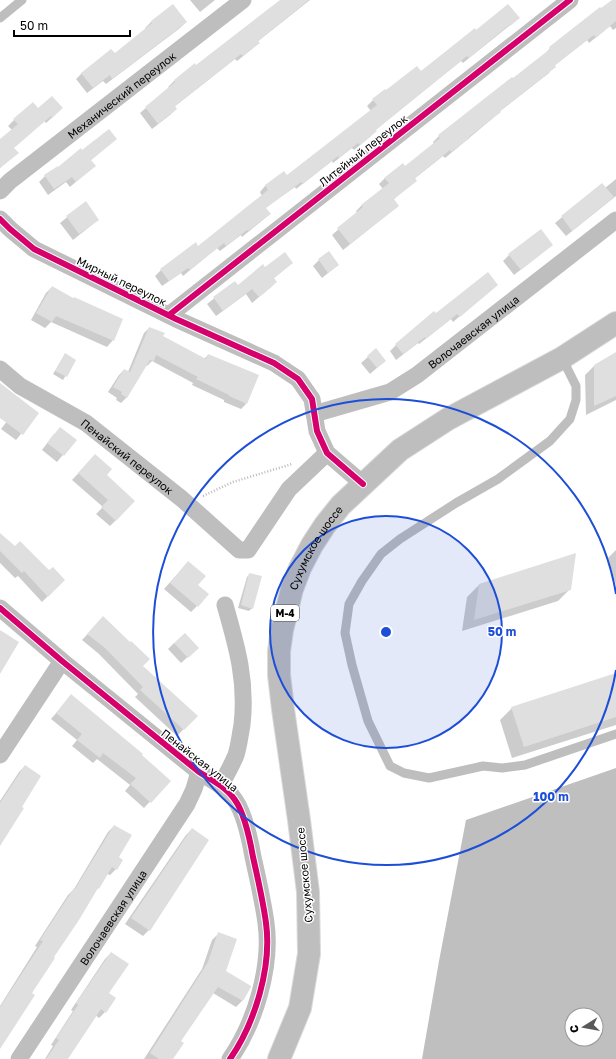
<svg xmlns="http://www.w3.org/2000/svg" width="616" height="1059" font-family="'Golos Text',sans-serif">
  <rect width="100%" height="100%" fill="#fff"/>
  <path fill="#bfbfbf" fill-rule="evenodd" d="M616,768V1059H422L439,961L466,820ZM572,1015H596V1039H572Z"/>
  <path fill="#0003" d="M190,0H215L200,12Z
    M281,0H310L257,42L252,49L237,61L235,59L174,107L176,109L170,115L152,129L140,113L169,88L168,87L174,81L195,65L196,67Z
    M613,0H616V28L613,30L610,26L589,43L587,40L554,66L549,73L499,112L493,118L462,144L445,158L443,156L414,179L393,200L398,206L343,250L332,235L357,213L356,211L362,205L383,189L379,184L385,178L405,167L434,144L433,142L439,136L544,55L550,48Z
    M172,5L186,22L180,28L106,84L103,81L87,93L76,79L82,73L115,55L146,29L145,28L151,22Z
    M519,18L463,63L461,61L375,130V131L370,137L354,150L352,148L333,163L332,161L296,189L295,187L265,208L264,219L242,237L241,235L220,251L217,248L183,276L181,273L162,286L155,276L161,270L198,247L262,196L260,192L265,186L284,172L287,177L371,111L367,106L373,100L420,72L476,31Z
    M56,114L46,123L44,121L13,148L17,153L0,168V140L12,130L8,126L14,120Z
    M116,139L90,161L94,166L70,187L66,182L48,195L39,182L45,176L58,168L82,151Z
    M616,179V196L566,236L555,223L602,184L605,188Z
    M85,203L98,220L73,240L60,223Z
    M552,245L514,275L503,261L509,255Z
    M319,260L338,265L322,278L313,266Z
    M292,263L273,279L276,282L270,288L252,303L246,294L216,316L207,304L235,282L238,286L264,268Z
    M497,285L453,322L451,319L419,344L418,343L396,360L390,351L396,345L436,314Z
    M52,287L73,299L122,320L113,340L107,347L51,322L45,328L31,320L46,293Z
    M149,328L162,337L204,359L208,355L246,404L241,409L224,402V400L192,385L193,383L152,361L147,366L146,365L127,397L121,403L116,400L117,398L108,392L119,375L124,370L128,372L144,333Z
    M376,350L378,367L370,374L361,363Z
    M616,353V400L586,415L585,375L594,366Z
    M65,354L75,360L63,380L53,374Z
    M0,384L38,413L16,440L1,429L8,420L0,413Z
    M54,434L75,440L57,462L42,450Z
    M89,462L105,475L116,520L110,526L96,514L103,507L72,480Z
    M0,535L15,548L49,572L64,580L42,602L18,576L15,578L0,563Z
    M616,550V585L608,558Z
    M188,562L197,585V606L191,612L164,589Z
    M250,574L252,608L249,611L238,608L247,577Z
    M479,585L570,589L558,601L462,631L467,597Z
    M97,624L196,716L177,736L135,697L138,694L99,654L82,640Z
    M174,643L191,654L181,663L168,649Z
    M616,674V725L512,758L500,720L512,708Z
    M71,696L141,755L169,781L144,808L125,791L130,785L97,759L93,763L72,746L77,740L51,719Z
    M25,766L21,807L0,845V801L19,772Z
    M114,826L117,857L116,869L110,875L107,874L98,888L94,893L30,993L0,1045V1006L37,947L35,946L68,895L74,889L108,832Z
    M192,829L149,930L143,936L125,924L186,835Z
    M218,934L225,971L250,986L242,1001L236,1007L213,993L180,1042L171,1059H144L202,969L212,940Z
    M111,953L105,1012L99,1018L95,1015L67,1059H45L53,1046L51,1045L73,1011L71,1010L105,959Z"/>
  <path fill="#dfdfdf" d="M280,0H309L258,41L260,43L243,56L241,54L175,106L177,109L158,124L145,107L175,82L174,80L195,63L196,65Z
    M612,0H616V21L596,38L594,35L555,65L556,67L500,111L501,112L469,137L470,138L451,152L450,150L415,178L417,181L394,199L399,206L350,244L337,228L363,207L361,205L389,183L384,178L403,163L405,166L440,138L438,135L456,121L512,77L513,78L550,49L549,47L600,7L601,8Z
    M173,4L187,22L112,79L110,75L93,88L81,73L111,49L115,53L152,23L151,21Z
    M508,4L520,18L510,26L509,25L469,58L467,56L376,130L377,131L360,145L358,143L339,158L338,156L303,184L301,182L266,208L271,214L248,231L247,230L226,246L224,243L190,270L188,268L169,281L160,269L196,242L198,246L268,190L265,185L284,171L287,175L377,105L372,99L385,89L386,90L417,66L421,71L475,28L476,30Z
    M52,96L63,108L52,118L51,116L14,148L19,153L0,168V139L18,124L13,119L33,102L38,108Z
    M109,129L117,139L91,160L96,166L76,182L72,177L54,189L44,175L58,166V167L81,148L82,150Z
    M602,183L614,197L572,231L561,216Z
    M86,201L99,220L79,234L66,216Z
    M541,229L553,245L521,270L508,254Z
    M329,251L339,265L328,273L318,259Z
    M285,252L293,263L274,278L277,282L259,297L252,289L223,311L213,297L235,281L238,285L263,264L265,267Z
    M488,272L498,285L460,317L457,314L426,339L425,337L403,354L395,344L434,311L436,313Z
    M52,286L73,298L74,297L123,319L114,341L56,316L52,322L36,313Z
    M149,327L165,333L163,336L206,359L208,354L259,375L247,404L229,396V395L196,379L198,377L156,355L154,361L150,360L127,398L121,394L122,392L113,387L124,369L130,372Z
    M376,348L386,361L377,368L367,356Z
    M616,352V396L594,406V365Z
    M65,353L76,360L67,377L55,371Z
    M0,383L39,413L23,435L0,418Z
    M60,427L77,440L64,456L47,443Z
    M95,454L112,469L107,475L135,501L116,521L101,507L108,500L78,473Z
    M0,533L15,546L20,541L49,570L53,567L65,580L48,597L24,571L22,573L0,551Z
    M576,553L571,590L474,620L479,584Z
    M188,561L206,576L198,585L209,594L198,607L170,583Z
    M249,573L262,576L253,609L241,605Z
    M103,616L130,642L131,641L150,659L143,666L198,716L184,730L140,690L143,687L105,648L87,634Z
    M0,630L19,642L0,674Z
    M185,633L199,648L188,658L174,643Z
    M616,673V717L524,747L511,707Z
    M71,694L143,754L142,755L171,781L151,803L130,784L136,778L103,753L100,758L77,740L82,734L56,713Z
    M25,765L41,776L22,807L24,808L0,846V803Z
    M114,825L132,835L119,857L123,860L117,870L112,867L99,889L98,888L79,920L54,957L55,958L32,993L35,995L0,1049V1007L43,941L40,940L74,888L75,889Z
    M192,828L209,840L150,931L131,918Z
    M218,932L237,939L226,971L251,986V987L243,1001L218,987L181,1041L184,1043L173,1059H159L150,1053L208,962Z
    M111,952L129,964L109,993L116,998L106,1013L101,1009L68,1059H46L59,1040L56,1038L78,1005L76,1003Z"/>
  <g fill="none" stroke-linecap="round" stroke-linejoin="round">
    <defs>
      <g id="highway">
        <path id="s5" d="M279,1059L300,1008L309,954L308,892L299,820L283,709L279,675V651L282,630L292,589L300,568L312,545L325,525L341,505L400,450L448,419L562,358L616,323"/>
      </g>
    </defs>
    <use href="#highway" stroke="#dbdbdb" stroke-width="24"/>
    <path stroke="#b9b9b9" stroke-width="2.5" stroke-dasharray="1 2" stroke-linecap="butt" d="M203,496L233,482L292,464"/>
    <path stroke="#bebebe" stroke-width="9" d="M0,18L22,0
      M562,358L576,386V400L570,419L550,441L498,479L456,503L400,539L381,554L362,581L349,604L345,633L352,665L368,721L390,766L404,773L429,778L483,766L502,768L525,765L616,734"/>
    <g stroke="#bebebe" stroke-width="17">
      <path id="s1" d="M0,191L10,181L243,0"/>
      <path d="M0,219L10,229L34,249L176,319L274,363L298,379L312,399L317,431L327,453L363,484"/>
      <path d="M169,315L570,0"/>
      <path id="s2" d="M0,369L20,386L86,423L182,499L239,550H248L289,489L327,453"/>
      <path id="s3" d="M314,414L390,392L417,375L616,220"/>
      <path d="M0,608L62,661L199,772C212,780 226,787 235,800C245,814 250,840 253,857C258,879 263,901 266,923C272,967 255,1023 230,1059"/>
      <path d="M0,755L62,661"/>
      <path d="M221,785C226,775 232,765 236,755C239,746 240,735 242,725C247,681 237,647 225,605"/>
      <path id="s4" d="M19,1059L187,804L194,789L199,772"/>
    </g>
    <use href="#highway" stroke="#bebebe" stroke-width="22"/>
    <defs>
      <path id="cycleway" d="M0,219L10,229L34,249L176,319L274,363L298,379L312,399L317,431L327,453L363,484
        M169,315L570,0
        M0,608L62,661L199,772C212,780 226,787 235,800C245,814 250,840 253,857C258,879 263,901 266,923C272,967 255,1023 230,1059"/>
    </defs>
    <use href="#cycleway" stroke="#fff" stroke-width="8"/>
    <use href="#cycleway" stroke="#d6006c" stroke-width="6"/>
  </g>
  <circle cx="386" cy="632" r="116" fill="#1d4ed8" fill-opacity=".12"/>
  <g fill="none" stroke="#1d4ed8" stroke-width="2">
    <circle cx="386" cy="632" r="116"/>
    <path d="M616 670A233 233 0 1 1 616 594"/>
  </g>
  <g text-anchor="middle" dominant-baseline="central" stroke-width="3" stroke-linejoin="round" paint-order="stroke">
    <rect fill="#fff" stroke="#4c4c4c" stroke-width="1" x="271" y="605" width="28" height="16" rx="3"/>
    <g font-size="10" font-weight="bold" fill="#000">
      <text x="285" y="613">М-4</text>
    </g>
    <g font-size="11" fill="#000" stroke="#fff">
      <text stroke="none"><textPath href="#s1" startOffset="155">Механический переулок</textPath></text>
      <text transform="translate(363 150) rotate(-38)">Литейный переулок</text>
      <text transform="translate(122 281) rotate(26)">Мирный переулок</text>
      <text stroke="none"><textPath href="#s3" startOffset="182">Волочаевская улица</textPath></text>
      <text stroke="none"><textPath href="#s2" startOffset="155">Пенайский переулок</textPath></text>
      <text stroke="none"><textPath href="#s5" startOffset="526">Сухумское шоссе</textPath></text>
      <text transform="translate(200 760) rotate(38)">Пенайская улица</text>
      <text transform="translate(304 875) rotate(-95)">Сухумское шоссе</text>
      <text stroke="none"><textPath href="#s4" startOffset="170">Волочаевская улица</textPath></text>
    </g>
  </g>
  <circle cx="386" cy="632" r="6" fill="#1d4ed8" stroke="#fff" stroke-width="2"/>
  <g font-size="12" text-anchor="middle" font-weight="bold" fill="#1d4ed8" stroke="#fff" stroke-width="3" stroke-linejoin="round" paint-order="stroke">
    <text x="502" y="636">50 m</text>
    <text x="551" y="801">100 m</text>
  </g>
  <g transform="translate(584 1027) rotate(259)"><circle r="19" fill="#ffffff" stroke="#999999"/>
  <path d="M0-3L7 15L0 10L-7 15Z" fill="#595959"/>
  <text y="-6" font-size="11" font-weight="bold" text-anchor="middle" fill="#000000">С</text>
  </g>
  <path d="M14 30v6h116v-6" fill="none" stroke="#000000" stroke-width="2"/>
  <text x="20" y="30" font-size="12" fill="#000000" stroke="#ffffff" stroke-width="3" paint-order="stroke">50 m</text>
</svg>
